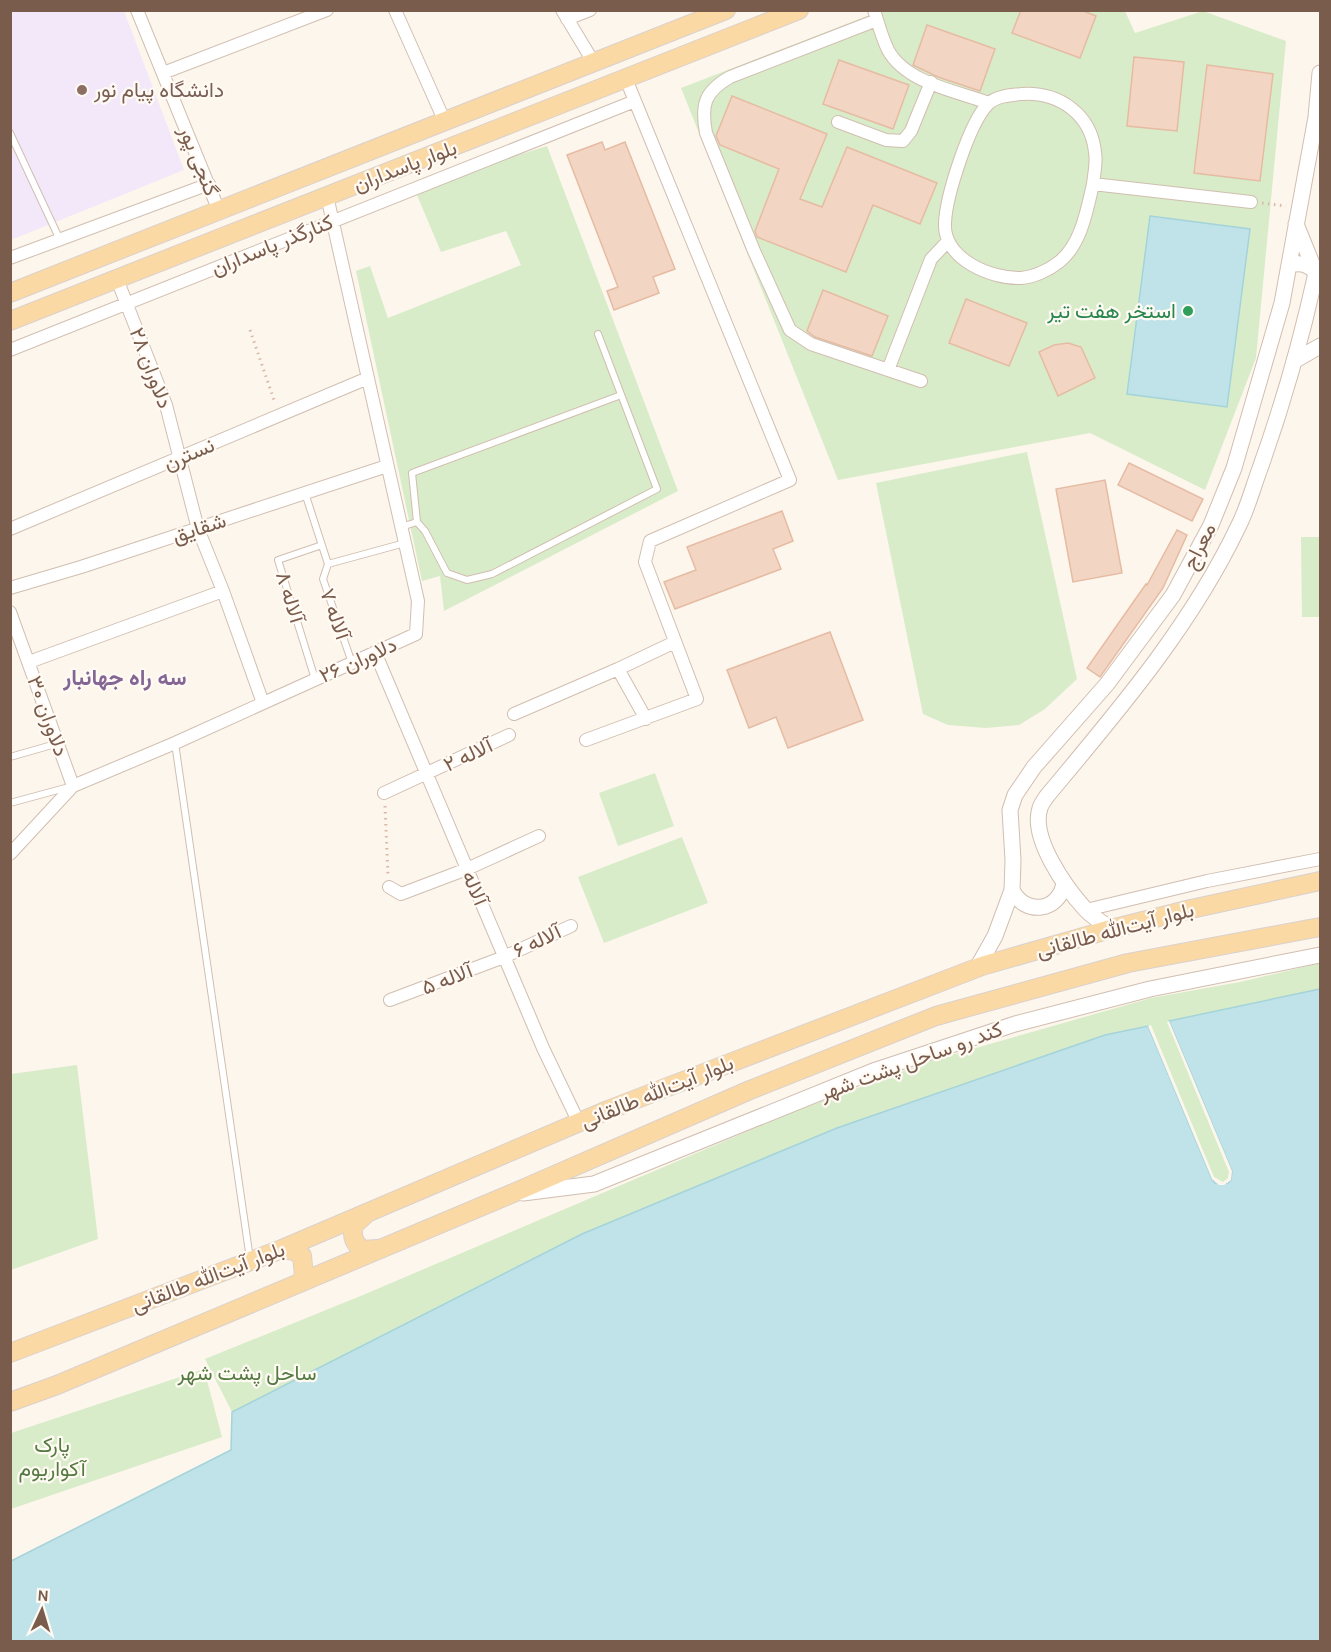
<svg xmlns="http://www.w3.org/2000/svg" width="1331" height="1652" font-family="Karla,Vazirmatn,sans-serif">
  <rect width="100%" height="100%" fill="#fdf6ec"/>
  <path fill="#f3e8fa" d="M11,11H124L184,170L11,240Z"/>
  <path fill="#d8ecc9" d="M880,11H1125L1135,33L1203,11L1286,41L1256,358L1205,490L1090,433L838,480L681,88Z
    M547,146L678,491L444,611L440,576L422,581L356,271L370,266L388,318L521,265L506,231L441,252L414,188Z
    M1027,452L1077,679L1045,709L1019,725L986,728L948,725L923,714L876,483Z
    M1301,537H1320V617H1302Z
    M655,773L674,826L618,846L599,793Z
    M682,837L708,903L604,943L578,877Z
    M1320,963V989L1170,1021L1232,1171V1175L1224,1185L1212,1179L1148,1026L1105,1035L837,1128L582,1234L232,1412L205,1359L363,1295L788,1114L930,1061L1151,998L1240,982Z
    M77,1065L98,1239L11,1270V1074Z
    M204,1369L222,1437L11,1509V1433Z"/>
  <path fill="#bfe3e8" stroke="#a5d3da" stroke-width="1.5" d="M1150,216L1250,229L1227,407L1127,394Z
    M1320,989V1641L11,1642V1561L231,1450L232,1412L582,1234L837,1128L1105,1035L1148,1026L1212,1179L1215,1183H1228L1231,1180L1232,1171L1169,1021Z"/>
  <path fill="#fdf6ec" d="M1169,1021L1232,1171L1231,1180L1224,1185H1219L1212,1179L1148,1026L1151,1025L1214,1177L1223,1182L1228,1178L1229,1172L1167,1022Z"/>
  <path fill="#f3d5c3" stroke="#e6bba3" stroke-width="1.5" d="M1021,10H1081L1096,16L1080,58L1012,33Z
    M927,25L995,49L980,91L938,77L913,65Z
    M1134,57L1184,62L1177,131L1127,126Z
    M839,60L909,85L893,129L823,104Z
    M1207,65L1273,74L1260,181L1194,173Z
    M732,96L827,134L800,199L822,207L847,147L937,183L920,224L873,205L846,272L757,237L755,231L779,169L720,145L716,136Z
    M602,142L605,150L625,142L675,269L653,277L659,293L614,310L607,291L618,287L567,155Z
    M823,290L888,316L872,356L815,337L807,331Z
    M966,299L1027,323L1009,366L949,343Z
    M1068,343L1081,347L1095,378L1058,396L1039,352L1054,345Z
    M1129,463L1203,499L1192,521L1118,485Z
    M1105,480L1122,573L1073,582L1056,489Z
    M782,511L793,541L773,549L781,569L675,609L664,582L696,570L687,547Z
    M1177,530L1187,535L1163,588L1100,677L1087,668L1146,584L1147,585Z
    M830,632L863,720L788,748L776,717L749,728L727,670Z"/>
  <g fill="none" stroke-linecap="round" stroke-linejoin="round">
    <defs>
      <path id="service" d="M10,133L60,240
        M305,493L328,564
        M417,522L412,473L621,395
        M401,527L417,522L425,531L447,573L467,580L492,574L657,489L598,334
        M328,564L323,579L352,663
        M328,564L405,543
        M315,679L278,560L322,545
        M175,743L250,1259
        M10,757L59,743
        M10,803L69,787"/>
      <path id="minor" d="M137,10L219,211
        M395,10L445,122
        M562,10L594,63
        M874,10C878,23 882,38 888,50C906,83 956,91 989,103
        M567,19L590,10
        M877,20L730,77C704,92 701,105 706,133L754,251L790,330L811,344L921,381
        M163,73L327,10
        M838,122L886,140L903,141L911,131L931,82
        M1093,184C1087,210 1081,245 1059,262C1049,270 1034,277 1021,278C991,279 943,259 945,223C946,197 969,123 988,104C996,96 1011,95 1022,94C1059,92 1091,114 1095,152C1097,163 1094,174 1093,184L1251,202
        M10,258L209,184
        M117,279L166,405L198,529L223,591
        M10,350L635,101
        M888,370L931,259L948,241
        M10,529L368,378
        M10,588L81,567L387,466
        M10,612L73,786
        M375,652L543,1048L579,1123
        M29,662L223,591L263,703
        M618,669L646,719
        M514,714L618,669L675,642
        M586,740L697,699L645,562L650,541L790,480L626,79
        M384,793L509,735
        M10,854L73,786L175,743L416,634L418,601L327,196
        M389,887L401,894L467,869L539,836
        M1086,910L1207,881L1320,859
        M390,1000L504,957L571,926"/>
      <path id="tertiary" d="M1296,224L1315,271
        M1294,361L1320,346
        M1012,890C1025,916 1059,912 1064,883
        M1111,929C1103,923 1092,917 1085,909C1066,888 1030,838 1040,808C1041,804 1045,799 1047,796C1118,711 1191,626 1239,525C1247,509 1252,491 1258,474C1282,408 1301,341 1316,273C1309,264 1301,262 1290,265
        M977,968L995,936L1012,890L1013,860L1010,810L1015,795L1034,767L1107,684L1173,595L1211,525L1234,468L1282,303L1316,117L1320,73
        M523,1193L594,1184L876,1070L1015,1024L1150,989L1320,955"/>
      <path id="primary" d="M10,293L726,10
        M10,321L799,10
        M365,1215L353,1226C352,1238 354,1243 363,1250L377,1249
        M282,1249L295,1251L302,1256L304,1275L300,1283
        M10,1353L282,1249L608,1110L982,966L1111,929L1191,909L1320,881
        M10,1402L57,1385L511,1194L750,1090L936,1016L1128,963L1320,927"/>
    </defs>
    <use href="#service" stroke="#d1beb0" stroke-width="8"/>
    <use href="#minor" stroke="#d1beb0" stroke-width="14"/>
    <use href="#tertiary" stroke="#d1beb0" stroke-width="17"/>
    <use href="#primary" stroke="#dad1cd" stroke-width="20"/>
    <path stroke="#d9b8a5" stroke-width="3" stroke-dasharray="1.5 4.5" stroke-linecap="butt" d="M1262,203L1286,206
      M250,330L275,403
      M385,806L388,875"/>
    <use href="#service" stroke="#fff" stroke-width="6"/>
    <use href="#minor" stroke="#fff" stroke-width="12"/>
    <use href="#tertiary" stroke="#fff" stroke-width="15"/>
    <use href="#primary" stroke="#fbd9a5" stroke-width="18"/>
  </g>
  <circle fill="#8d6e63" stroke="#fffaf3" stroke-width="2" cx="82" cy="90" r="6"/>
  <circle fill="#2e9e5b" stroke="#fffaf3" stroke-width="2" cx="1188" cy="311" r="6"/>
  <g text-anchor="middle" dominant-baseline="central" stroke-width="4.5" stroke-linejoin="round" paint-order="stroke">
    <g font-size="21" fill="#785e54" stroke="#fffaf3" text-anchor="start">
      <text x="94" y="90">دانشگاه پیام نور</text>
    </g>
    <g font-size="21" fill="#7a5c4d" stroke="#fffaf3">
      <text transform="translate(199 161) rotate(68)">گنجی پور</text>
      <text transform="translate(405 166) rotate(-21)">بلوار پاسداران</text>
      <text transform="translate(272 245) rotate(-22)">کنارگذر پاسداران</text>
      <text transform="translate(151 368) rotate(69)">دلاوران ۲۸</text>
      <text transform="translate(189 454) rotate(-23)">نسترن</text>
      <text transform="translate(199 528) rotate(-18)">شقایق</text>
      <text transform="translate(1199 546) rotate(-63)">معراج</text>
      <text transform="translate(290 597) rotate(73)">آلاله ۸</text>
      <text transform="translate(335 614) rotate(71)">آلاله ۷</text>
      <text transform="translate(358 660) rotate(-24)">دلاوران ۲۶</text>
      <text transform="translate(48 716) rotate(70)">دلاوران ۳۰</text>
      <text transform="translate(468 755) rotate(-25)">آلاله ۲</text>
      <text transform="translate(475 888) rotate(67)">آلاله</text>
      <text transform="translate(1115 930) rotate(-15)">بلوار آیت‌الله طالقانی</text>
      <text transform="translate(537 941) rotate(-25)">آلاله ۶</text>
      <text transform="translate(447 979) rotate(-21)">آلاله ۵</text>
      <text transform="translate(911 1061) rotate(-20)">کند رو ساحل پشت شهر</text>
      <text transform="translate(657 1092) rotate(-22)">بلوار آیت‌الله طالقانی</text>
      <text transform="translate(208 1277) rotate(-21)">بلوار آیت‌الله طالقانی</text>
    </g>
    <g font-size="21" fill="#27864d" stroke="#fffaf3" text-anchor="end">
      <text x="1176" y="311">استخر هفت تیر</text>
    </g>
    <g font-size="21" fill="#537a41" stroke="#fffaf3">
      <text x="247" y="1373">ساحل پشت شهر</text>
      <text x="52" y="1445">پارک<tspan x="52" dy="24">آکواریوم</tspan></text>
    </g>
    <g font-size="22" font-weight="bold" fill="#846695" stroke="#fffaf3">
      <text x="125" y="678">سه راه جهانبار</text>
    </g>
  </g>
  <rect width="1331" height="1652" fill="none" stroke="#7a5c4d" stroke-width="24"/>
  <g transform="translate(42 1610) rotate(4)" stroke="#fffaf3" stroke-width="4.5" paint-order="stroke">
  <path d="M0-4.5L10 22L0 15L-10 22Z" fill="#7a5c4d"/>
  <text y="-9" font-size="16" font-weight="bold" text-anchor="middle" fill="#7a5c4d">N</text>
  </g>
</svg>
